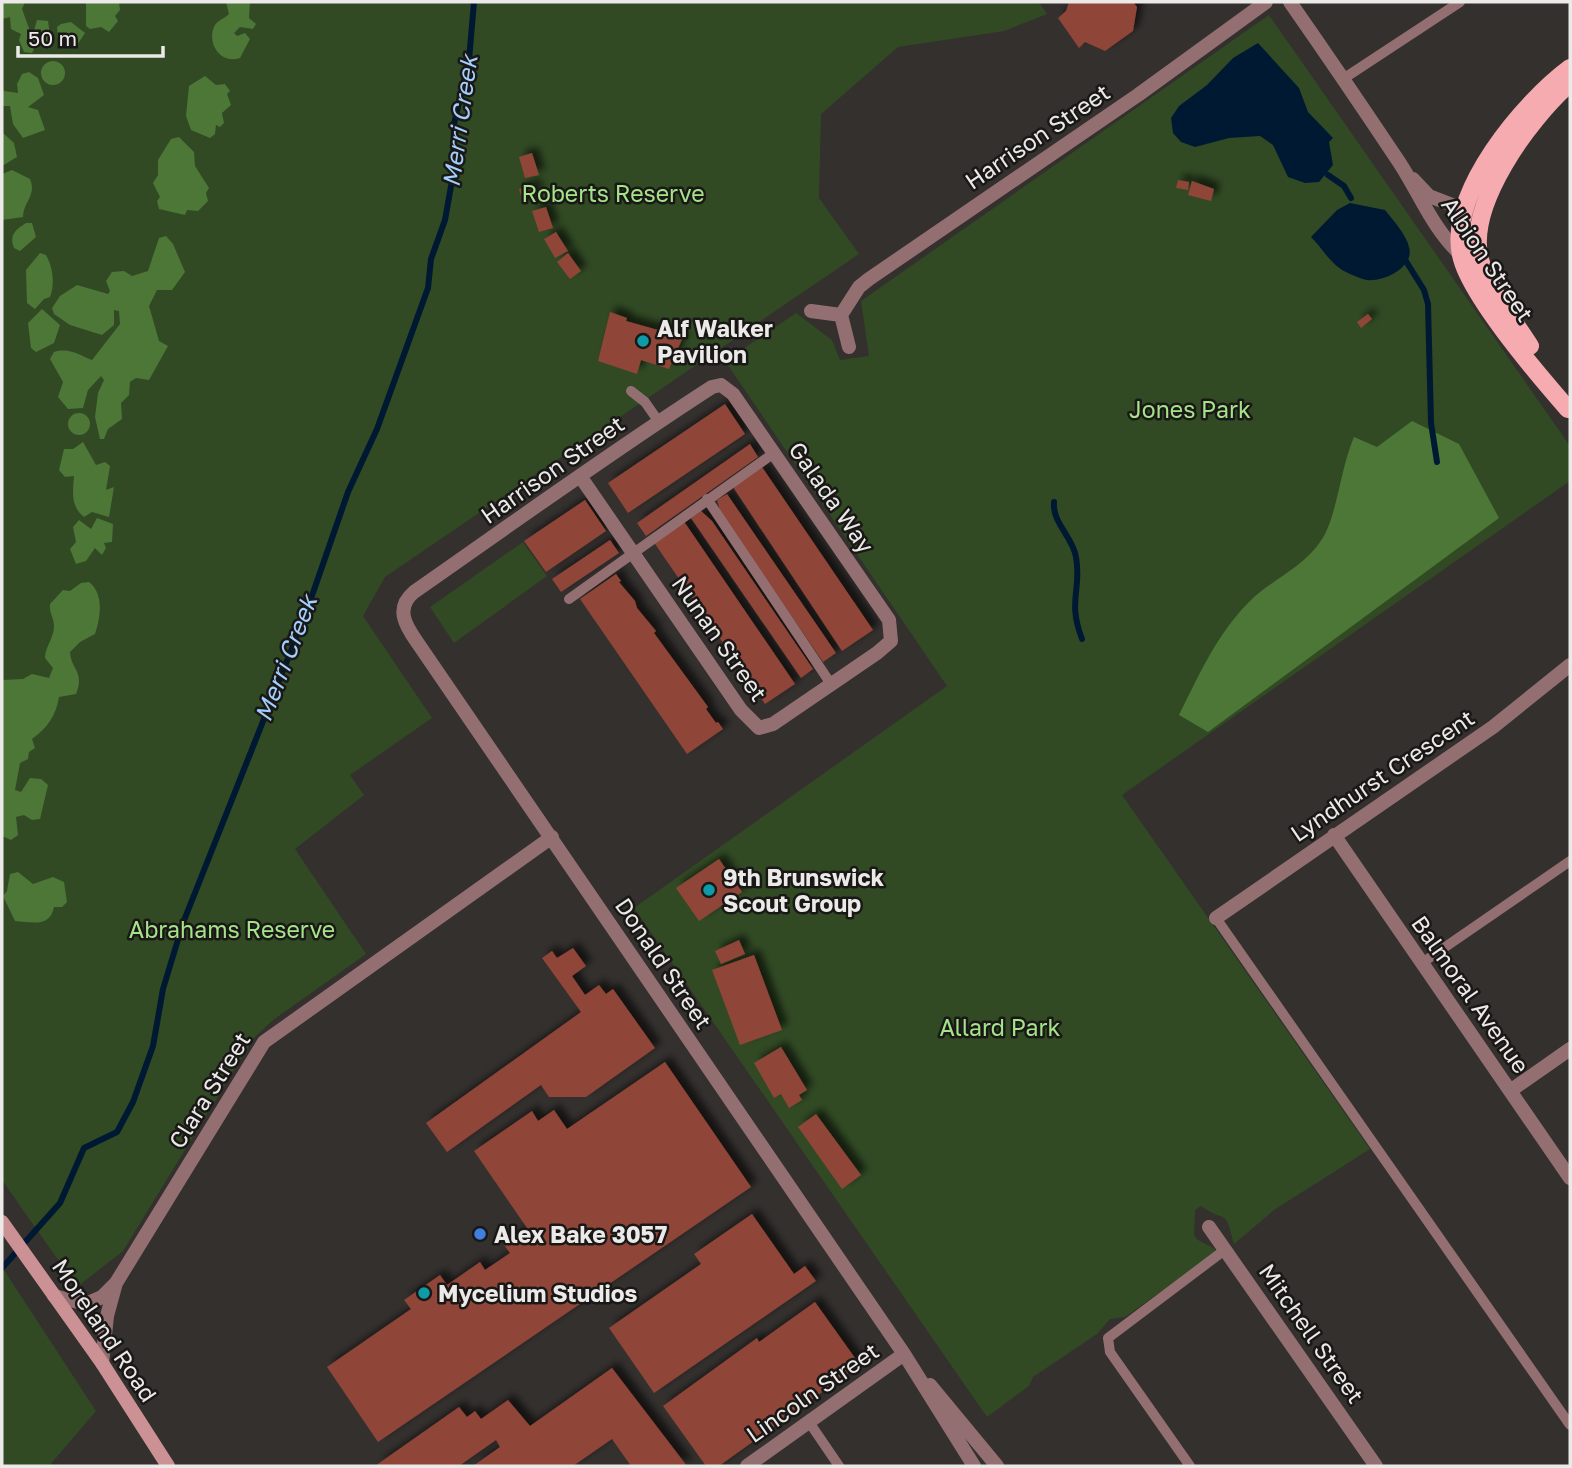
<svg xmlns="http://www.w3.org/2000/svg" width="1572" height="1468" font-family="'Golos Text',sans-serif">
  <defs>
    <filter id="shadow"><feDropShadow dx="6" dy="-6" stdDeviation="3.5" flood-color="#0009"/></filter>
  </defs>
  <rect width="100%" height="100%" fill="#33302e"/>
  <path fill="#314a24" d="M2,2H1039L1047,14L1004,31L898,47L821,114L819,198L859,254L385,577L363,616L432,718L350,775L364,795L295,849L366,954L273,1020L253,1039L123,1251L77,1287L2,1180Z
    M1269,15L1570,446V481L1122,795L1370,1149L1274,1210L1234,1244C1225,1206 1226,1224 1201,1206L1195,1210L1194,1235C1199,1244 1210,1243 1217,1252L1125,1317L1110,1319L1097,1334L1033,1377L1029,1386L987,1417L634,908L947,686L725,361L796,313L832,340L840,360L869,356L861,301Z
    M523,542L547,576L454,643L430,607Z
    M2,1267L96,1411L49,1466H2Z"/>
  <path fill="#4c7737" d="M2,2H25L22,9L30,31H34L37,20L48,21L51,43L46,46L37,43L32,53L24,52L19,40L21,34L11,29L10,17L2,19Z
    M86,2H119L120,10L115,16L118,21L109,32L101,27L90,29L86,26Z
    M226,2H250L249,18L256,24L253,29L240,27L234,33L237,36L245,33L250,39L240,58C219,65 206,41 215,25C218,20 225,18 229,14Z
    M71,22L85,33L77,45L69,47L58,41L57,27L61,24Z
    M41 73a12 12 0 1 1 24 0a12 12 0 1 1-24 0Z
    M29,72L38,78L44,95L28,107L38,110L45,130L23,138L13,124L10,106H2V86L4,91L18,93L17,84L22,74Z
    M205,76L216,85L225,84L230,91L227,94L231,105L222,113L224,123L220,127L216,125L215,134L210,138L191,130L186,116L189,86Z
    M3,133L14,143L17,157L2,166Z
    M179,137L194,152L195,166L209,188L206,193L208,201L198,211L187,210L185,215L159,209L157,201L160,197L153,183L158,175V160L171,139Z
    M12,170L30,179C37,196 23,202 23,217L2,220V174Z
    M26,223H32L36,237L20,251L14,248C9,235 15,230 26,223Z
    M166,236L173,244L185,272L172,290H157L149,306L159,341L168,346L149,380L136,378L130,382L129,395L121,403L122,419L108,429L104,439H100L95,417L98,393L104,380L101,376L88,390L83,408L68,409L58,397L63,382L50,359L54,352C69,347 79,355 92,360L120,324L119,311L114,310V325L102,335L70,325L54,314L52,308L60,296L77,285L108,294L110,291L106,281L112,272L124,271L132,276L148,271L159,238Z
    M40,253L46,255C53,267 55,284 50,297L44,299L35,309L27,303L26,270Z
    M42,309L60,325L54,343L36,352L31,348L28,323Z
    M68 424a11 11 0 1 1 22 0a11 11 0 1 1-22 0Z
    M1412,421L1459,444L1499,518L1208,732L1179,715C1199,675 1217,634 1249,602C1273,578 1308,566 1325,534C1338,508 1341,467 1354,437L1377,447Z
    M83,442L96,465L105,462L110,466L106,490L114,487L109,517L92,512L84,517C70,506 73,492 74,476L65,477L59,470L64,449H73Z
    M97,518L113,524L112,542L104,543L106,548L102,555L95,548L86,561L76,564L70,549L76,542L73,527L79,520L91,529Z
    M89,582C104,594 101,616 95,634L80,642L70,652C71,670 85,671 76,694L59,697C56,716 47,728 32,739L35,748L29,752L28,759L20,763L15,790L21,792L30,778L41,779L48,785L40,819L32,820L24,815L16,817L18,835L11,840L2,836V680L23,679L32,674L49,678L53,668L45,658C45,647 54,638 54,626C54,618 49,613 50,604L63,590L70,591L81,583Z
    M18,872L33,884L53,877L64,882L67,902L62,907H54C50,928 32,922 15,921L3,896L7,891L10,874Z"/>
  <path fill="#001933" d="M1258,43L1299,88L1308,112L1333,138L1329,142L1333,165L1319,182L1305,183L1288,177L1273,145L1260,136L1229,138L1195,147L1181,142L1173,133L1171,118L1179,106L1207,85L1233,58Z
    M1350,203L1385,210C1393,220 1406,234 1409,247C1415,267 1384,282 1367,280C1361,279 1352,275 1346,272C1331,265 1323,249 1311,237L1337,210Z"/>
  <g fill="none" stroke-linecap="round" stroke-linejoin="round">
    <path stroke="#001933" stroke-width="6" d="M1328,175L1344,186L1351,198
      M1404,258L1424,290L1428,304L1431,423L1437,462
      M1054,502C1052,523 1073,537 1076,557C1082,590 1067,600 1082,639
      M2,1268L60,1203L84,1148L117,1132L133,1102L153,1046L163,989L183,923L306,613L348,492L377,429L428,288L431,259L445,220L453,175L454,124L469,60L474,2"/>
  </g>
  <path fill="#8f4537" filter="url(#shadow)" d="M1069,2H1133L1137,7L1133,31L1105,51L1085,42L1079,48L1058,18L1066,11Z
    M532,153L539,175L525,178L519,157Z
    M1178,180L1189,182L1188,190L1176,188Z
    M1192,181L1214,189L1211,201L1188,195Z
    M535,184L537,195L522,199L519,189Z
    M546,207L553,228L539,232L532,211Z
    M556,232L568,251L555,258L544,239Z
    M568,253L581,271L570,279L557,262Z
    M610,312L627,318L626,321L683,337L669,369L641,360L637,374L598,361Z
    M1368,314L1372,319L1361,328L1357,322Z
    M725,404L745,434L628,513L608,483Z
    M750,444L758,457L646,536L637,523Z
    M762,467L873,630L842,651L733,487Z
    M727,494L836,653L823,662L721,514L717,500Z
    M585,500L606,531L546,572L524,541Z
    M701,511L712,521L813,669L801,678L691,518Z
    M683,520L795,684L765,704L653,541Z
    M610,540L619,553L561,592L552,579Z
    M616,574L621,581L619,582L635,601L637,608L656,631L654,633L708,707L706,709L716,723L718,722L723,729L687,754L580,599Z
    M719,859L742,892L699,921L676,888Z
    M739,940L745,954L721,964L715,951Z
    M573,948L586,966L572,976L585,995L599,985L606,994L613,989L655,1048L586,1097H549L541,1085L447,1152L426,1123L581,1012L542,958L552,951L557,958Z
    M754,955L782,1030L740,1045L712,970Z
    M781,1047L807,1090L799,1095L802,1100L789,1108L781,1094L774,1098L754,1063Z
    M665,1062L751,1187L378,1442L327,1367L411,1309L404,1300L440,1275L447,1285L480,1262L485,1270L510,1253L504,1245L527,1228L474,1151L532,1111L538,1121L554,1110L567,1129Z
    M816,1114L861,1175L842,1189L798,1127Z
    M752,1214L794,1274L805,1266L816,1281L654,1393L609,1328L701,1264L694,1254Z
    M815,1302L860,1365L719,1466H706L663,1406L757,1338L759,1342Z
    M612,1368L687,1466H631L612,1439L573,1466H473L500,1447L496,1440L459,1466H375L459,1407L467,1417L475,1411L481,1419L508,1400L530,1426Z"/>
  <g fill="none" stroke-linecap="round" stroke-linejoin="round">
    <path stroke="#946f71" stroke-width="10" d="M1343,79L1460,2
      M631,391L645,402L659,422
      M707,499L831,684
      M569,599L774,453
      M1216,918L1570,1425
      M1422,963L1570,861
      M809,1422L839,1466
      M1190,1466L1110,1352L1108,1338L1226,1249"/>
    <path stroke="#946f71" stroke-width="14" d="M1290,2C1327,55 1363,108 1399,162C1420,194 1432,228 1461,255
      M1413,179L1429,196L1473,213
      M811,311L841,315L859,287L869,279L1138,95L1266,2
      M841,315L849,347
      M580,476L741,710L759,728L773,724L877,653L891,641L889,620L733,394L721,385L712,387C611,452 513,523 414,592C395,608 405,625 417,642L904,1354L974,1466
      M1334,835L1570,1178
      M1216,918L1493,727L1570,665
      M1510,1091L1570,1049
      M1209,1227L1376,1466
      M54,1296L86,1304L102,1297L115,1284
      M102,1363L107,1316L116,1283L264,1042L552,837
      M930,1385L997,1466
      M747,1466L904,1354"/>
    <path stroke="#cb9195" stroke-width="14" d="M2,1222L102,1363L168,1466"/>
    <path stroke="#f6abb0" stroke-width="18" d="M1530,346C1514,321 1491,292 1481,263C1463,207 1530,118 1570,83
      M1568,409C1540,377 1469,295 1461,255C1448,192 1523,103 1570,68"/>
  </g>
  <g fill="#0f9aa8" stroke="#1a1817" stroke-width="2.5">
    <circle cx="643" cy="341" r="7"/>
    <circle cx="709" cy="890" r="7"/>
    <circle cx="424" cy="1293" r="7"/>
  </g>
  <circle fill="#3f7fe0" stroke="#1a1817" stroke-width="2.5" cx="480" cy="1234" r="7"/>
  <g text-anchor="middle" dominant-baseline="central" stroke-width="5" stroke-linejoin="round" paint-order="stroke">
    <g font-size="23" fill="#eceae8" stroke="#1a1817">
      <text transform="translate(1037 136) rotate(-34)">Harrison Street</text>
      <text transform="translate(1488 259) rotate(56)">Albion Street</text>
      <text transform="translate(552 469) rotate(-35)">Harrison Street</text>
      <text transform="translate(832 497) rotate(55)">Galada Way</text>
      <text transform="translate(720 638) rotate(55)">Nunan Street</text>
      <text transform="translate(1382 775) rotate(-34)">Lyndhurst Crescent</text>
      <text transform="translate(664 963) rotate(56)">Donald Street</text>
      <text transform="translate(1471 994) rotate(55)">Balmoral Avenue</text>
      <text transform="translate(209 1090) rotate(-58)">Clara Street</text>
      <text transform="translate(105 1330) rotate(56)">Moreland Road</text>
      <text transform="translate(1312 1333) rotate(55)">Mitchell Street</text>
      <text transform="translate(812 1392) rotate(-35)">Lincoln Street</text>
    </g>
    <g font-size="23" fill="#a5e389" stroke="#1a1817">
      <text x="613" y="193">Roberts Reserve</text>
      <text x="1190" y="409">Jones Park</text>
      <text x="232" y="929">Abrahams Reserve</text>
      <text x="1000" y="1027">Allard Park</text>
    </g>
    <g font-size="23" font-weight="bold" fill="#eceae8" stroke="#1a1817" text-anchor="start">
      <text x="657" y="328">Alf Walker<tspan x="657" dy="26">Pavilion</tspan></text>
      <text x="723" y="877">9th Brunswick<tspan x="723" dy="26">Scout Group</tspan></text>
      <text x="494" y="1234">Alex Bake 3057</text>
      <text x="438" y="1293">Mycelium Studios</text>
    </g>
    <g font-size="24" font-style="italic" fill="#a2cffd" stroke="#1a1817">
      <text transform="translate(459 121) rotate(-82)">Merri Creek</text>
      <text transform="translate(285 658) rotate(-69)">Merri Creek</text>
    </g>
  </g>
  <rect width="1572" height="1468" fill="none" stroke="#eceae8" stroke-width="7"/>
  <path d="M18 46v10h145v-10" fill="none" stroke="#eceae8" stroke-width="3.5"/>
  <text x="28" y="46" font-size="21" fill="#eceae8" stroke="#1a1817" stroke-width="5" paint-order="stroke">50 m</text>
</svg>
